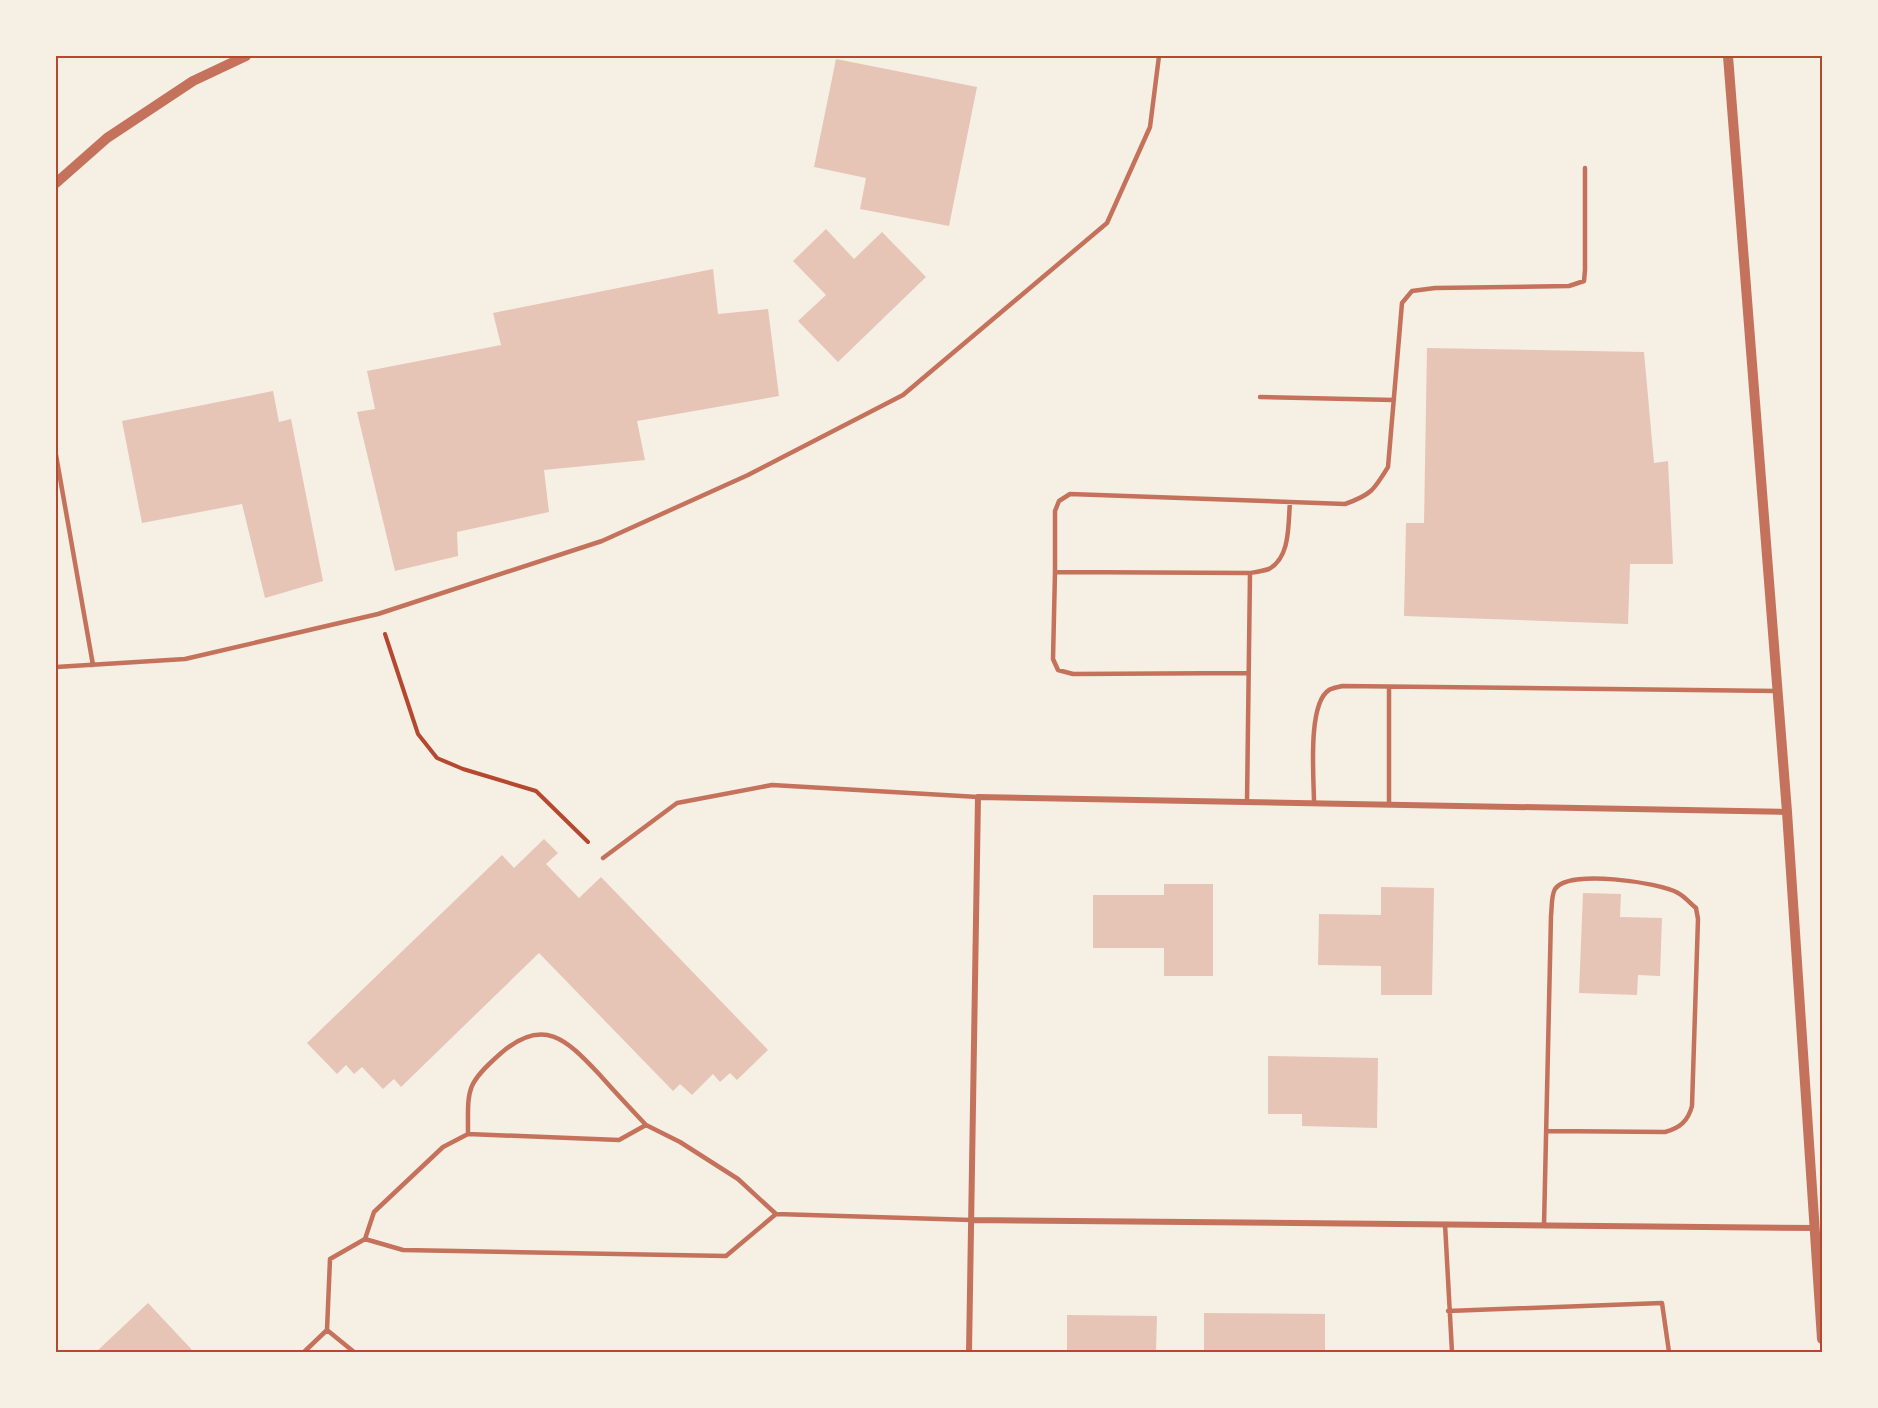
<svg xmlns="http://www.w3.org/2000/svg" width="1878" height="1408" font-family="'Nunito Sans',sans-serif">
  <rect width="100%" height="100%" fill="#f6efe4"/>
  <path fill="#e6c5b7" d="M836,59L977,87L949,226L860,209L866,178L814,167Z
    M826,229L854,259L882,232L926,277L838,362L798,321L826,295L793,261Z
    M713,269L718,314L768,309L779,396L637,421L645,460L544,470L549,512L457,532L458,556L395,571L357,412L375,409L367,371L501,345L493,313Z
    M1427,348L1644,352L1654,463L1668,461L1673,564H1630L1628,624L1404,616L1406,523H1424Z
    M273,391L279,422L291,419L323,581L265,598L242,504L142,523L122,421Z
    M544,839L558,853L546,864L579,898L601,877L768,1050L737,1080L730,1073L720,1082L713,1074L692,1095L680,1084L673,1091L539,953L401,1087L394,1079L383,1089L362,1067L354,1074L346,1065L337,1074L307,1043L502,855L514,868Z
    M1164,884H1213V976H1164V948H1093V895H1164Z
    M1381,887L1434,888L1432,995H1381V966L1318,965L1319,914L1381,915Z
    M1583,893L1621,894L1620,917L1662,918L1660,976L1638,975L1637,995L1579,993Z
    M1268,1056L1378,1058L1377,1128L1302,1126V1114H1268Z
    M148,1303L194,1352H96Z
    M1204,1313L1325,1314V1352H1204Z
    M1067,1315L1157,1316L1156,1352H1067Z"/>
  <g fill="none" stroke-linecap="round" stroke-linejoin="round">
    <path stroke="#b5482f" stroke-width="4" d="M385,634L418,734L437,758L463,769L536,791L588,842"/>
    <path stroke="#c5725c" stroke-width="4.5" d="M1260,397L1394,400
      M56,455L93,665
      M1055,572L1053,659L1058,670L1073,674L1248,673
      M1250,573C1256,572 1263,571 1269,569C1291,557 1288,523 1290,502
      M56,667L185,659L378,614L602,541L748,475L903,395L1107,223L1150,127L1159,56
      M1389,687V805
      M1247,802L1250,573L1055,572V511L1059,501L1070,494L1345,504C1371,495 1374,490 1388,467L1402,303L1412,291L1435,288L1569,286L1584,281L1585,270V168
      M1314,803C1314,779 1307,704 1329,690C1332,688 1339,687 1342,686L1777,691
      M603,858L677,803L772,785L978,797
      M468,1134C468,1089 465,1085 500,1054C543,1016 566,1039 599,1074C614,1091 630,1108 646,1125
      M1445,1224L1452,1352
      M1544,1226L1551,916C1552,908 1551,896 1555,889C1568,869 1659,882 1678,893C1684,896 1690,903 1696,908L1698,919L1692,1106C1688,1121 1680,1128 1665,1132L1548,1131
      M365,1239L403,1250L726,1256L776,1214
      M1448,1311L1662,1303L1669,1352
      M327,1330L354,1352
      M304,1352L327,1330L330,1259L365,1239L374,1212L443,1147L468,1134L619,1140L646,1125L680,1142L738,1179L776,1214L972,1220"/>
    <path stroke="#c5725c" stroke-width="6" d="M972,1220L1815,1228
      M969,1352L978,797L1787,812"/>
    <path stroke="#c5725c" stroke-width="10" d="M1728,56L1787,812L1822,1339
      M56,183L107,138L193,81L246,56"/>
  </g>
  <rect width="1878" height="1408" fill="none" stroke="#f6efe4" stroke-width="114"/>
  <rect x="57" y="57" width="1764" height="1294" fill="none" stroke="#b5482f" stroke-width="2"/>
</svg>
